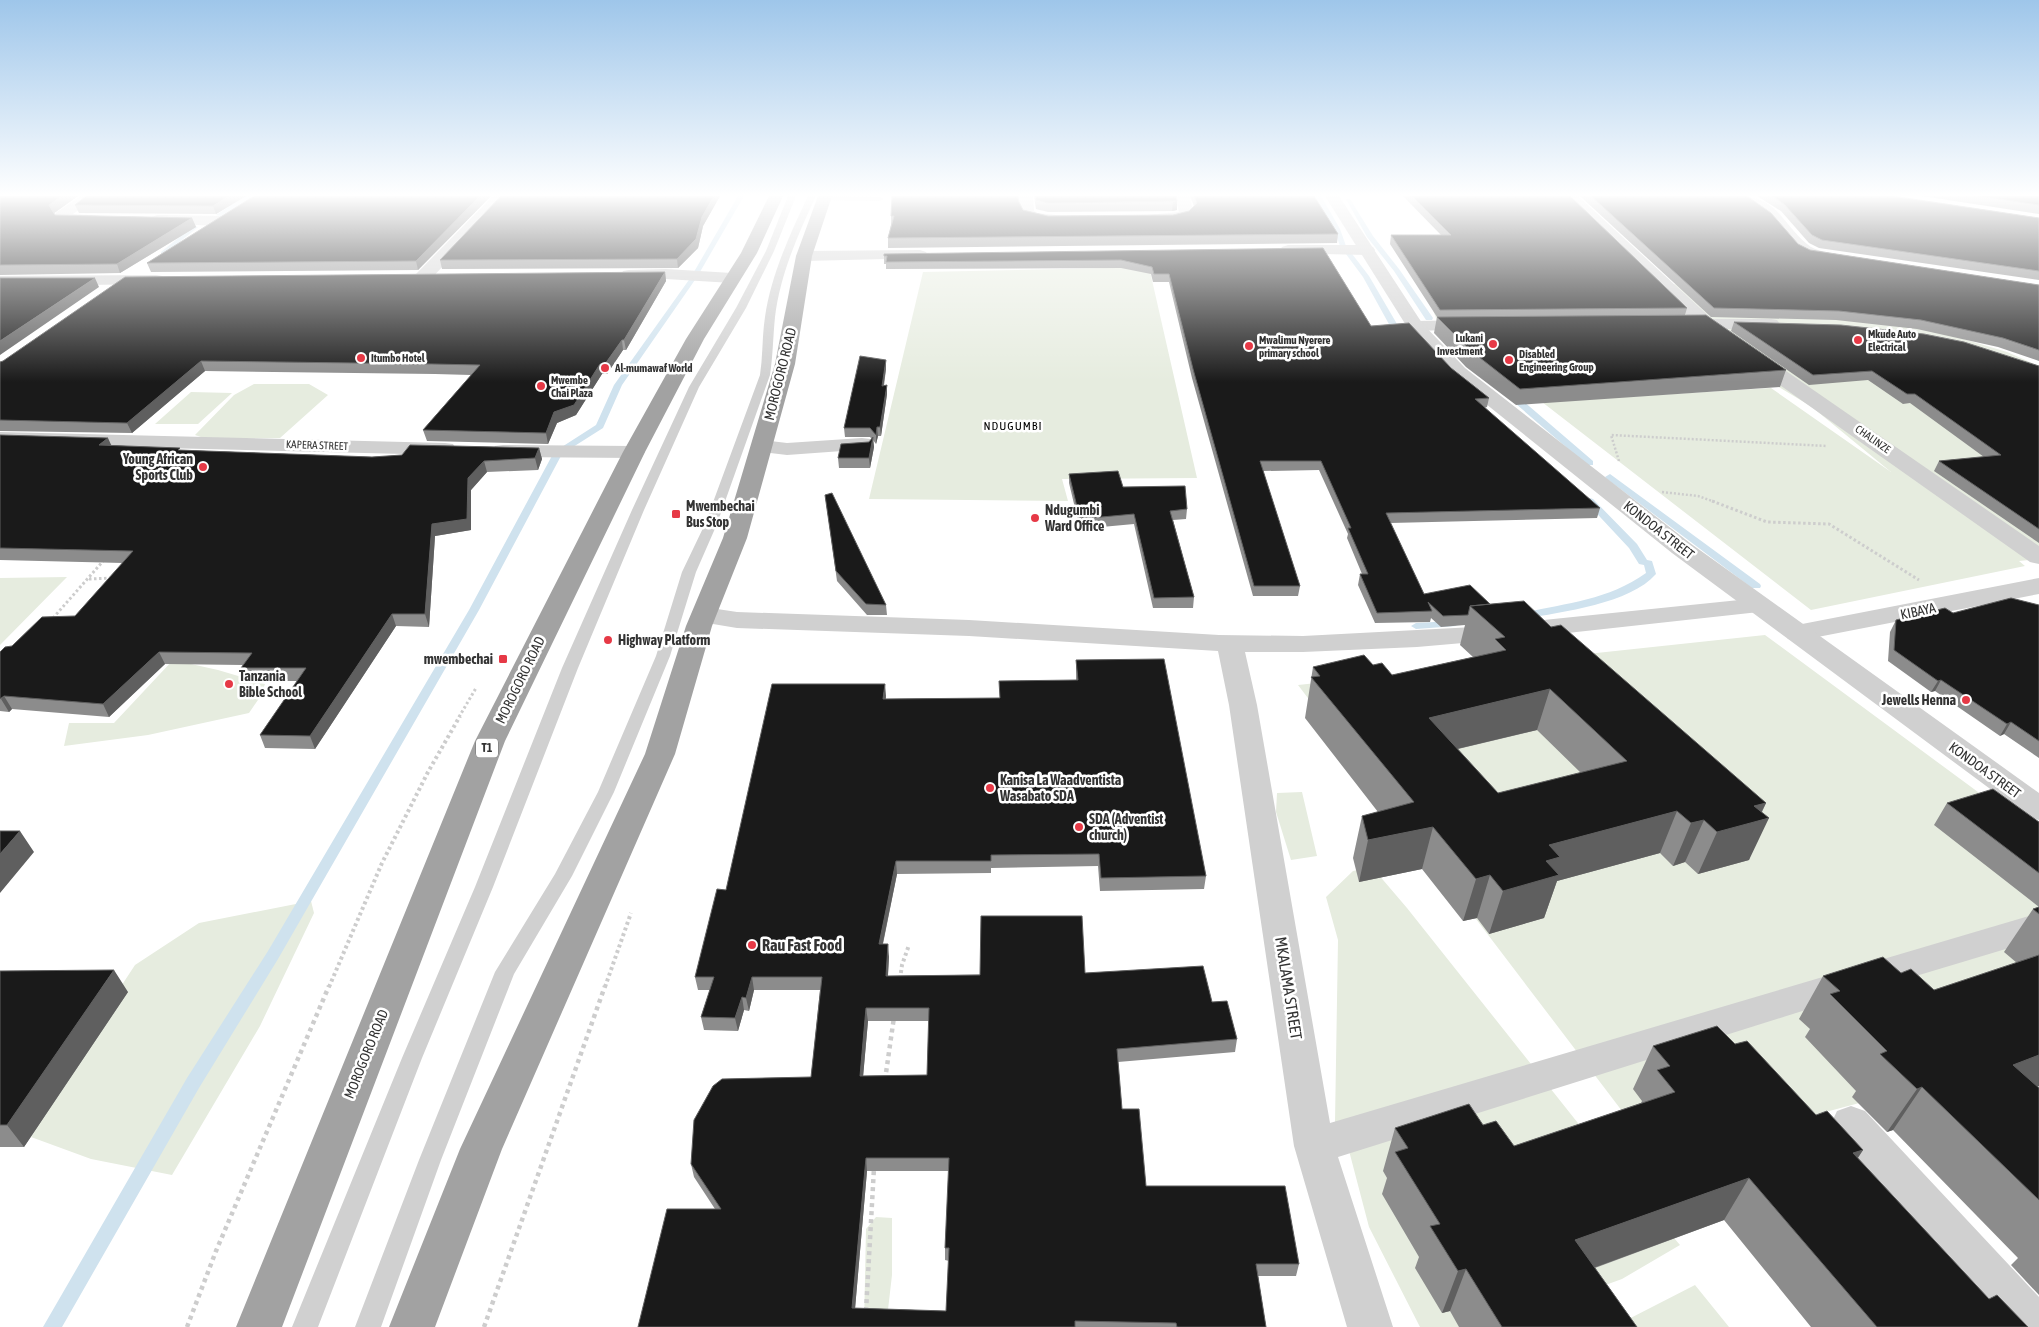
<svg xmlns="http://www.w3.org/2000/svg" width="2039" height="1327" font-family="'Asap Condensed',sans-serif">
  <rect width="100%" height="100%" fill="#fff"/>
  <path fill="#e6ecdf" d="M1149,267L1197,478L1062,479L1068,501L869,499L923,272Z
    M1621,282L1717,286L1947,334L2007,352L2039,366V559L2019,561L2025,566L1811,610L1542,402L1771,388L1891,472L1812,407L1716,349L1442,334L1431,305Z
    M254,384H309L328,395L280,438L207,439L195,435L234,395Z
    M191,392L232,393L198,424H155Z
    M67,577L0,645V578Z
    M1765,635L2039,837V1055L1657,1157L1298,685Z
    M173,660L218,670L265,684L260,697L249,713L148,735L64,746L69,723H114Z
    M1302,792L1317,856L1291,860L1276,812L1277,793Z
    M1372,867L1407,908L1593,1142L1680,1245L1622,1279L1575,1296L1499,1327H1420L1369,1227L1347,1143L1335,1122L1338,940L1326,897L1353,871Z
    M311,901L314,913L260,1026L172,1175L91,1159L31,1137L89,1035L135,965L199,923Z
    M876,1217L892,1218V1275L886,1327H864L866,1229Z
    M1695,1285L1729,1327H1613Z"/>
  <g fill="none" stroke-linecap="round" stroke-linejoin="round">
    <path fill="#cfe2ee" fill-rule="evenodd" d="M245,196H253L221,216L216,215Z
      M738,196H744L697,277L622,385L603,428L562,454L479,610L278,959L199,1088L62,1327H43L187,1078L268,951L469,610L554,452L596,425L614,385L691,277Z
      M1315,196H1321L1340,229L1346,246L1369,276L1397,324L1396,326H1390L1363,277L1340,246L1334,229Z
      M1346,199H1350L1373,236L1399,269L1433,318L1432,320H1426L1394,271L1367,237Z
      M193,226L198,227L165,254H161V252Z
      M1509,394H1515L1593,461V465H1587L1509,398Z
      M1610,474L1760,584L1761,586L1760,588H1752L1607,479L1605,477Z
      M1590,498L1593,499L1637,544L1647,560L1652,561L1656,574C1630,604 1561,612 1523,619L1519,618L1518,616L1519,614C1564,603 1607,601 1646,573L1644,565L1639,564L1629,548L1587,503V499Z
      M1452,621L1457,624L1456,626L1416,629L1411,626L1416,623Z"/>
    <path stroke="#cdcdcd" stroke-width="2.5" stroke-dasharray="2 2" stroke-linecap="butt" d="M1619,461L1611,435L1827,446
      M1662,492L1698,496L1715,502"/>
    <path stroke="#cdcdcd" stroke-width="3" stroke-dasharray="2.5 2.5" stroke-linecap="butt" d="M1712,501L1767,522L1829,524L1919,580
      M89,579L113,578
      M53,618L105,559
      M459,717L476,688"/>
    <path stroke="#cdcdcd" stroke-width="4" stroke-dasharray="3 3" stroke-linecap="butt" d="M900,979L902,965L909,945
      M329,987L382,863L428,772L460,716
      M605,987L631,913"/>
    <path stroke="#cdcdcd" stroke-width="4.5" stroke-dasharray="4 4" stroke-linecap="butt" d="M885,1080L894,1017
      M866,1311L874,1168
      M187,1327L216,1251L329,986
      M484,1327L605,986"/>
    <path fill="#d0d0d0" fill-rule="evenodd" d="M788,196H796L774,251L746,308L699,387L644,510L578,668L493,887L422,1058L318,1327H292L402,1058L475,887L562,668L632,510L689,387L736,308L766,251Z
      M808,196H816C798,234 780,275 775,317C773,336 773,356 770,375L717,524L696,572L670,656L614,792L572,876L514,974L441,1160L381,1327H355L419,1160L495,972L555,874L598,792L656,656L682,572L705,524L760,375C763,356 762,336 765,317C771,275 790,234 808,196Z
      M822,196L880,197L884,199L880,201L825,200H822Z"/>
    <path fill="#d0d0d0" fill-rule="evenodd" d="M81,196H99L73,214L101,216L104,219L101,222H60L54,215L57,212Z
      M493,196H509L428,282H416L414,278L416,274Z
      M1019,196H1033L1034,211L1037,213L1066,216L1069,219L1066,222C1053,225 1028,224 1020,213Z
      M1175,196H1189L1194,213C1186,224 1159,224 1147,221L1144,218L1147,215L1179,212Z
      M1562,196H1578L1712,319H1771L1777,320L1780,324L1777,328L1771,329H1723L1720,334C1709,337 1709,331 1701,329C1692,328 1683,330 1675,328L1672,324L1675,320L1691,319Z
      M1735,196C1778,196 1780,221 1807,244C1816,252 1830,252 1841,255L1843,258L1841,261L1835,263L1814,259L1796,251L1770,219Z
      M157,215L220,216L225,218L228,221L225,224L220,226L152,223L149,220L152,217Z
      M1288,245H1367L1373,247L1375,250L1373,253L1367,255L1282,253L1280,250L1282,247Z
      M920,250L926,252L928,255L926,258L804,261L798,259L796,256L798,253L804,251Z
      M666,269L732,273L738,274L740,278L738,282L732,283L666,279L629,280L623,279L621,275L623,271L629,270Z
      M156,275L162,276L164,280L162,284L0,286V276Z
      M1473,320L1479,321L1482,325L1479,329L1415,331L1409,330L1406,326L1409,322L1415,321Z
      M1753,351L1760,353L2039,546V564L2030,562L1746,361L1744,357L1746,353Z
      M0,432L445,443L453,444L456,449L453,454L445,455L0,444Z
      M862,438L870,439L873,444L870,449L787,455L754,451L751,446L754,441L762,440L787,443Z
      M503,445L634,446L642,447L645,452L642,457L634,458L503,457L495,456L492,451L495,446Z
      M2039,578V594L1797,641L1788,639L1784,633L1788,627L1797,625Z
      M1759,598L1768,601L1772,606L1768,611L1531,637L1417,647L1303,652H1245L1257,705L1330,1123L2039,913V939L1866,991L1338,1157L1393,1327H1347L1294,1146L1229,705L1218,651L969,636L737,628L695,621L691,615L695,609L704,607L737,612L969,620L1219,635L1303,636L1474,627Z
      M1851,1106L1865,1111L2039,1297V1327H2005L1837,1137L1831,1124L1837,1111Z"/>
    <path fill="#d0d0d0" fill-rule="evenodd" d="M1325,196H1339L1422,323L1465,368L1690,543L2039,793V820L2028,817L1672,553L1451,376L1409,330Z"/>
    <path fill="#a2a2a2" fill-rule="evenodd" d="M769,196H783L757,253L704,339L645,452L505,741L282,1327H236L475,741L623,452L686,339L741,253Z
      M818,196H832L812,256L795,364L747,538L712,626L675,754L502,1149L435,1327H389L460,1149L645,754L686,626L723,538L775,364L796,256Z"/>
  </g>
  <path fill="#8c8c8c" fill-rule="evenodd" d="M0,196H78L54,213L55,215L192,218L196,227L120,273L0,275Z
    M86,196H246L216,214L79,213L75,205Z
    M254,196H491L418,270L151,272L147,263Z
    M501,196H720L703,226L698,248L678,268L442,269L440,260Z
    M1034,196H1176L1177,201V210L1172,211L1048,212L1036,209Z
    M1190,196H1314L1338,234L1337,243L888,248V238L891,225V216L1019,202L1023,210L1048,216L1173,215L1189,211L1194,206Z
    M1403,196H1570L1687,308L1685,315L1786,370L1780,387L1516,405L1466,367L1434,333L1437,317L1390,244L1391,235H1441Z
    M1580,196H1747L1798,244L1810,250L2039,285V361L1998,347L1917,329L1836,320L1711,317Z
    M1757,196H1892L2039,218V280L1819,248L1809,243L1781,211Z
    M1922,196H2039V214Z
    M1323,248L1371,326L1451,368L1489,398L1487,407L1484,408L1600,508L1597,518L1390,523L1424,594L1490,604L1551,627L1766,803L1762,812L1749,860L1698,874L1685,862L1673,866L1660,853L1557,881L1544,918L1489,934L1477,918L1463,921L1422,869L1359,882L1353,858L1362,816L1378,812L1305,718L1313,667L1373,665L1392,675L1473,657L1460,645L1465,625L1441,627L1431,618L1430,622L1375,623L1358,585L1360,574H1362L1347,538L1348,534L1319,470L1263,471L1300,586L1298,596H1253L1192,378L1169,282H1153L1151,274L1121,268L886,269V264H884V256ZM1537,730L1581,773L1498,793L1458,749Z
    M665,272L666,281L626,350H623L607,374H602L576,415L557,423L548,444L427,441L423,430L471,375L435,374L205,371L132,433L0,431V362Z
    M1734,322L2039,366V543L1934,471L1939,461L1984,457L1910,403L1903,404L1868,380L1809,385L1731,331Z
    M886,360V369L884,386L887,394L881,436H878L876,444L873,440L874,447L870,468H839L838,458L869,442L872,439L870,437H845L844,428Z
    M0,435L112,445L181,450L372,457L539,448L542,459L538,470L487,472L471,490V530L435,536L429,627L396,626L315,749L265,748L260,735L298,681H246L241,668L243,665L165,664L109,717L12,709L9,712L0,711V652L75,616L123,563L0,560Z
    M1069,474L1123,487L1187,509L1186,519L1173,520L1194,597L1193,608H1153L1134,524L1080,529L1069,483Z
    M825,495L886,605L887,615H867L837,581Z
    M2039,605V758L2004,734L2000,736L1935,691L1931,692L1888,661L1890,632L1896,620Z
    M1076,660L1206,876L1204,889L1100,891L1098,866L991,868V873L897,874L883,944L889,957L888,976L1085,973L1212,1002L1237,1039L1235,1052L1118,1062L1122,1109L1146,1186L1299,1264L1296,1276H1258L1266,1327H638L715,1209L694,1177L691,1164L811,1077L820,990H754L749,1011L744,1010L738,1031L704,1030L701,1017L710,990H698L695,977L726,890L886,696V699L999,698L1076,680ZM868,1021H929L927,1075L863,1076ZM867,1171H949L945,1248V1260L949,1261L946,1311L855,1308Z
    M1947,803L2039,822V907L1934,825Z
    M2039,907V1086L2038,1087L2039,1088V1295L2011,1265L2018,1258L1893,1130L1887,1132L1852,1097L1856,1091L1805,1037L1810,1029L1799,1019L1823,976L1901,973L1934,990L2017,963L2004,952L2033,909Z
    M0,971L128,992L24,1147H0Z
    M1735,1044L1816,1115L1863,1150L1858,1158L1989,1299L2028,1327H1811L1724,1220L1595,1268L1637,1327H1459L1450,1311L1442,1313L1415,1268L1419,1257L1382,1194L1387,1178L1383,1171L1395,1128L1483,1125L1514,1146L1641,1103L1642,1101L1633,1089L1653,1046Z"/>
  <path fill="#5f5f5f" d="M62,196H78L53,214L49,205Z
    M229,196H246L216,214L213,206Z
    M480,196H491L418,270L416,261Z
    M714,196H720L703,226L698,248L678,268L677,259Z
    M1177,201V210L1172,211L1173,202Z
    M192,218L196,227L120,273L117,264Z
    M665,272L666,281L626,350L624,340Z
    M95,278L99,287L0,355V341Z
    M622,340L623,350L607,374L605,364Z
    M886,360V369L882,394V386Z
    M201,361L205,371L132,433L127,423Z
    M600,364L602,374L576,415L557,423L548,444L546,433L554,412Z
    M887,385V394L881,436L880,427Z
    M877,427L878,436L876,444V435Z
    M873,437L874,447L870,468L869,458Z
    M108,438L113,449L99,445Z
    M539,448L542,459L538,470L535,458Z
    M484,461L487,472L471,490V530L435,536L429,627L425,614L432,524L468,478Z
    M392,614L396,626L315,749L310,736Z
    M159,652L165,664L109,717L103,704Z
    M1941,680L1935,691L1931,692L1938,681Z
    M885,684L886,696L884,711L883,699Z
    M1550,689L1537,730L1419,758L1429,718Z
    M4,696L12,709L9,712L1,699Z
    M2011,722L2004,734L2000,736L2007,724Z
    M1766,803L1757,821L1769,818L1749,860L1698,874L1717,832L1754,806Z
    M1677,811L1660,853L1557,881L1544,918L1489,934L1503,891L1549,845Z
    M1704,820L1685,862L1673,866L1691,823Z
    M1433,827L1422,869L1359,882L1368,840Z
    M20,831L34,852L0,893V854Z
    M896,861L897,874L880,957L879,944Z
    M1490,875L1477,918L1463,921L1476,879Z
    M888,944L889,957L887,989L886,976Z
    M114,970L128,992L24,1147L7,1125Z
    M752,977L754,990L749,1011L746,998Z
    M742,997L744,1010L738,1031L735,1018Z
    M866,1008L868,1021L862,1089L860,1076Z
    M2039,1055V1086L1981,1108L2013,1065Z
    M1922,1087L1893,1130L1887,1132L1917,1089Z
    M1863,1150L1834,1193L1853,1153Z
    M866,1158L867,1171L854,1321L852,1308Z
    M1749,1178L1724,1220L1555,1282L1575,1240Z
    M1466,1269L1450,1311L1442,1313L1458,1271Z"/>
  <path fill="#1a1a1a" stroke="#5f5f5f" fill-rule="evenodd" d="M0,196H62L49,205L55,215L192,218L117,264L0,265Z
    M86,196H229L213,206L75,205Z
    M254,196H480L416,261L147,263Z
    M501,196H714L702,217L696,239L677,259L440,260Z
    M892,196H1018L1019,202L1023,210L1048,216L1173,215L1189,211L1197,203L1194,196H1314L1338,234L888,238L894,216H891Z
    M1035,196H1176L1177,201L1048,203L1036,200Z
    M1412,196H1570L1687,308L1440,310L1391,235H1451Z
    M1591,196H1747L1771,213L1798,244L1810,250L2039,285V350L2003,338L1921,320L1839,311L1714,308Z
    M1772,196H1892L2039,218V271L1822,240L1812,235L1784,204Z
    M1978,196H2039V205Z
    M1323,248L1371,326L1409,323L1451,368L1489,398L1475,399L1600,508L1386,513L1424,594L1470,585L1490,604L1470,606L1468,615L1443,616L1428,602L1432,611L1377,613L1360,574H1368L1348,528H1351L1321,461H1260L1300,586H1254L1193,369L1169,274H1154L1152,267L1121,260L886,262L887,256H884V254Z
    M665,272L624,340H622L605,364H600L574,405L554,412L546,433L423,430L480,365L432,364L201,361L127,423L0,420V362L3,361L125,277Z
    M0,278H95L0,341Z
    M1706,315L1786,370L1520,389L1470,350L1437,317Z
    M1734,322L1841,325L1924,334L1964,342L2039,366V529L1939,461L2001,455L1915,394H1907L1872,371L1813,375Z
    M860,356L886,360L882,386L887,385L880,427H877L876,435L870,428H844Z
    M0,435L108,438L99,445L180,448L178,450L372,457L402,455L410,445L539,448L535,458L484,461L468,478L467,519L432,524L425,614H392L310,736L260,735L306,668H241L252,653L159,652L103,704L4,696L0,699V652L5,647L12,646L42,617L75,616L133,551L0,548Z
    M873,437L869,458H838L841,444L869,442Z
    M1118,471L1123,487L1185,486L1187,509L1170,511L1194,597L1154,598L1134,514L1080,519L1069,474Z
    M832,493L886,605L866,604L836,571L825,495Z
    M2011,598L2039,605V741L2011,722L2007,724L1941,680L1938,681L1894,650L1896,620L1945,608L1953,613Z
    M1524,601L1551,627L1561,625L1766,803L1754,806L1769,818L1717,832L1704,820L1691,823L1677,811L1549,845L1560,857L1546,861L1559,875L1503,891L1490,875L1476,879L1433,827L1368,840L1362,816L1414,802L1311,677L1320,676L1313,667L1364,655L1373,665L1382,663L1392,675L1506,650L1495,639L1505,637L1470,606ZM1550,689L1627,761L1498,793L1429,718Z
    M1164,659L1206,876L1101,878L1099,854L991,855V861H896L879,944H888L886,976L980,975L981,916H1082L1085,973L1203,966L1212,1002L1227,1001L1237,1039L1117,1049L1122,1109H1139L1146,1186H1285L1299,1264H1256L1266,1327H1177L1176,1323L1075,1321V1327H638L667,1209H721L691,1164L694,1120L713,1086L722,1079L811,1077L822,977H752L746,998L742,997L735,1018L701,1017L714,977H695L717,889L726,890L772,684H885L883,699L1000,698L999,681L1078,680L1076,660ZM866,1008H929L927,1075L860,1076ZM866,1158H949L945,1248H949L946,1311L852,1308Z
    M1993,789L2039,822V873L1947,803Z
    M0,831H20L0,854Z
    M2039,907V914L2033,909Z
    M2039,955V1055L2013,1065L2039,1088V1200L1922,1087L1917,1089L1880,1054L1887,1051L1830,994L1840,991L1823,976L1883,957L1901,973L1911,969L1934,990Z
    M114,970L7,1125H0V971Z
    M1717,1026L1735,1044L1747,1041L1816,1115L1827,1111L1863,1150L1853,1153L1989,1299L1997,1295L2028,1327H1877L1749,1178L1575,1240L1637,1327H1502L1466,1269L1458,1271L1430,1226L1440,1224L1395,1152L1408,1148L1395,1128L1469,1104L1483,1125L1496,1121L1514,1146L1675,1092L1657,1070L1670,1066L1653,1046Z"/>
  <linearGradient id="sky" x2="0" y2="1"><stop stop-color="#9ec6ea"/><stop offset="0.51" stop-color="#fff"/><stop offset="1" stop-color="#fff" stop-opacity="0"/></linearGradient>
  <rect width="2039" height="382" fill="url(#sky)"/>
  <g fill="#e63946" stroke="#fff" stroke-width="2">
    <circle cx="1858" cy="340" r="5"/>
    <circle cx="1493" cy="344" r="5"/>
    <circle cx="1249" cy="346" r="5"/>
    <circle cx="361" cy="358" r="5"/>
    <circle cx="1509" cy="360" r="5"/>
    <circle cx="605" cy="368" r="5"/>
    <circle cx="541" cy="386" r="5"/>
    <circle cx="203" cy="467" r="5"/>
    <rect x="671" y="509" width="10" height="10" rx="2.5"/>
    <circle cx="1035" cy="518" r="5"/>
    <circle cx="608" cy="640" r="5"/>
    <rect x="498" y="654" width="10" height="10" rx="2.5"/>
    <circle cx="229" cy="684" r="5"/>
    <circle cx="1966" cy="700" r="5"/>
    <circle cx="990" cy="788" r="5"/>
    <circle cx="1079" cy="827" r="5"/>
    <circle cx="752" cy="945" r="5"/>
  </g>
  <g text-anchor="middle" dominant-baseline="central" stroke-width="5" stroke-linejoin="round" paint-order="stroke">
    <g font-size="11" font-weight="bold" fill="#333" stroke="#fff" text-anchor="start">
      <text x="1868" y="334">Mkude Auto<tspan x="1868" dy="13">Electrical</tspan></text>
      <text x="1483" y="338" text-anchor="end">Lukani<tspan x="1483" dy="13">Investment</tspan></text>
      <text x="1259" y="340">Mwalimu Nyerere<tspan x="1259" dy="13">primary school</tspan></text>
      <text x="1519" y="354">Disabled<tspan x="1519" dy="13">Engineering Group</tspan></text>
      <text x="371" y="358">Itumbo Hotel</text>
      <text x="615" y="368">Al-mumawaf World</text>
      <text x="551" y="380">Mwembe<tspan x="551" dy="13">Chai Plaza</tspan></text>
    </g>
    <g font-size="11" fill="#333" stroke="#fff">
      <text transform="translate(1873 439) rotate(35)">CHALINZE</text>
      <text transform="translate(317 445) rotate(2)">KAPERA STREET</text>
    </g>
    <g font-size="12" letter-spacing="1" fill="#000" stroke="#fff">
      <text x="1013" y="426">NDUGUMBI</text>
    </g>
    <rect fill="#fff" stroke="#707070" stroke-width="1" x="476" y="738.5" width="22" height="19" rx="4"/>
    <g font-size="12" font-weight="bold" fill="#333">
      <text x="487" y="748">T1</text>
    </g>
    <g font-size="14" fill="#333" stroke="#fff">
      <text transform="translate(780 374) rotate(-76)">MOROGORO ROAD</text>
      <text transform="translate(1659 530) rotate(38)">KONDOA STREET</text>
      <text transform="translate(1918 611) rotate(-12)">KIBAYA</text>
      <text transform="translate(520 680) rotate(-64)">MOROGORO ROAD</text>
      <text transform="translate(1985 770) rotate(36)">KONDOA STREET</text>
      <text transform="translate(366 1054) rotate(-68)">MOROGORO ROAD</text>
    </g>
    <g font-size="14" font-weight="bold" fill="#333" stroke="#fff" text-anchor="start">
      <text x="193" y="459" text-anchor="end">Young African<tspan x="193" dy="16">Sports Club</tspan></text>
      <text x="686" y="506">Mwembechai<tspan x="686" dy="16">Bus Stop</tspan></text>
      <text x="1045" y="510">Ndugumbi<tspan x="1045" dy="16">Ward Office</tspan></text>
      <text x="618" y="640">Highway Platform</text>
      <text x="493" y="659" text-anchor="end">mwembechai</text>
      <text x="239" y="676">Tanzania<tspan x="239" dy="16">Bible School</tspan></text>
      <text x="1956" y="700" text-anchor="end">Jewells Henna</text>
      <text x="1000" y="780">Kanisa La Waadventista<tspan x="1000" dy="16">Wasabato SDA</tspan></text>
      <text x="1089" y="819">SDA (Adventist<tspan x="1089" dy="16">church)</tspan></text>
    </g>
    <g font-size="16" font-weight="bold" fill="#333" stroke="#fff" text-anchor="start">
      <text x="762" y="945">Rau Fast Food</text>
    </g>
    <g font-size="16" fill="#333" stroke="#fff">
      <text transform="translate(1289 988) rotate(81)">MKALAMA STREET</text>
    </g>
  </g>
</svg>
